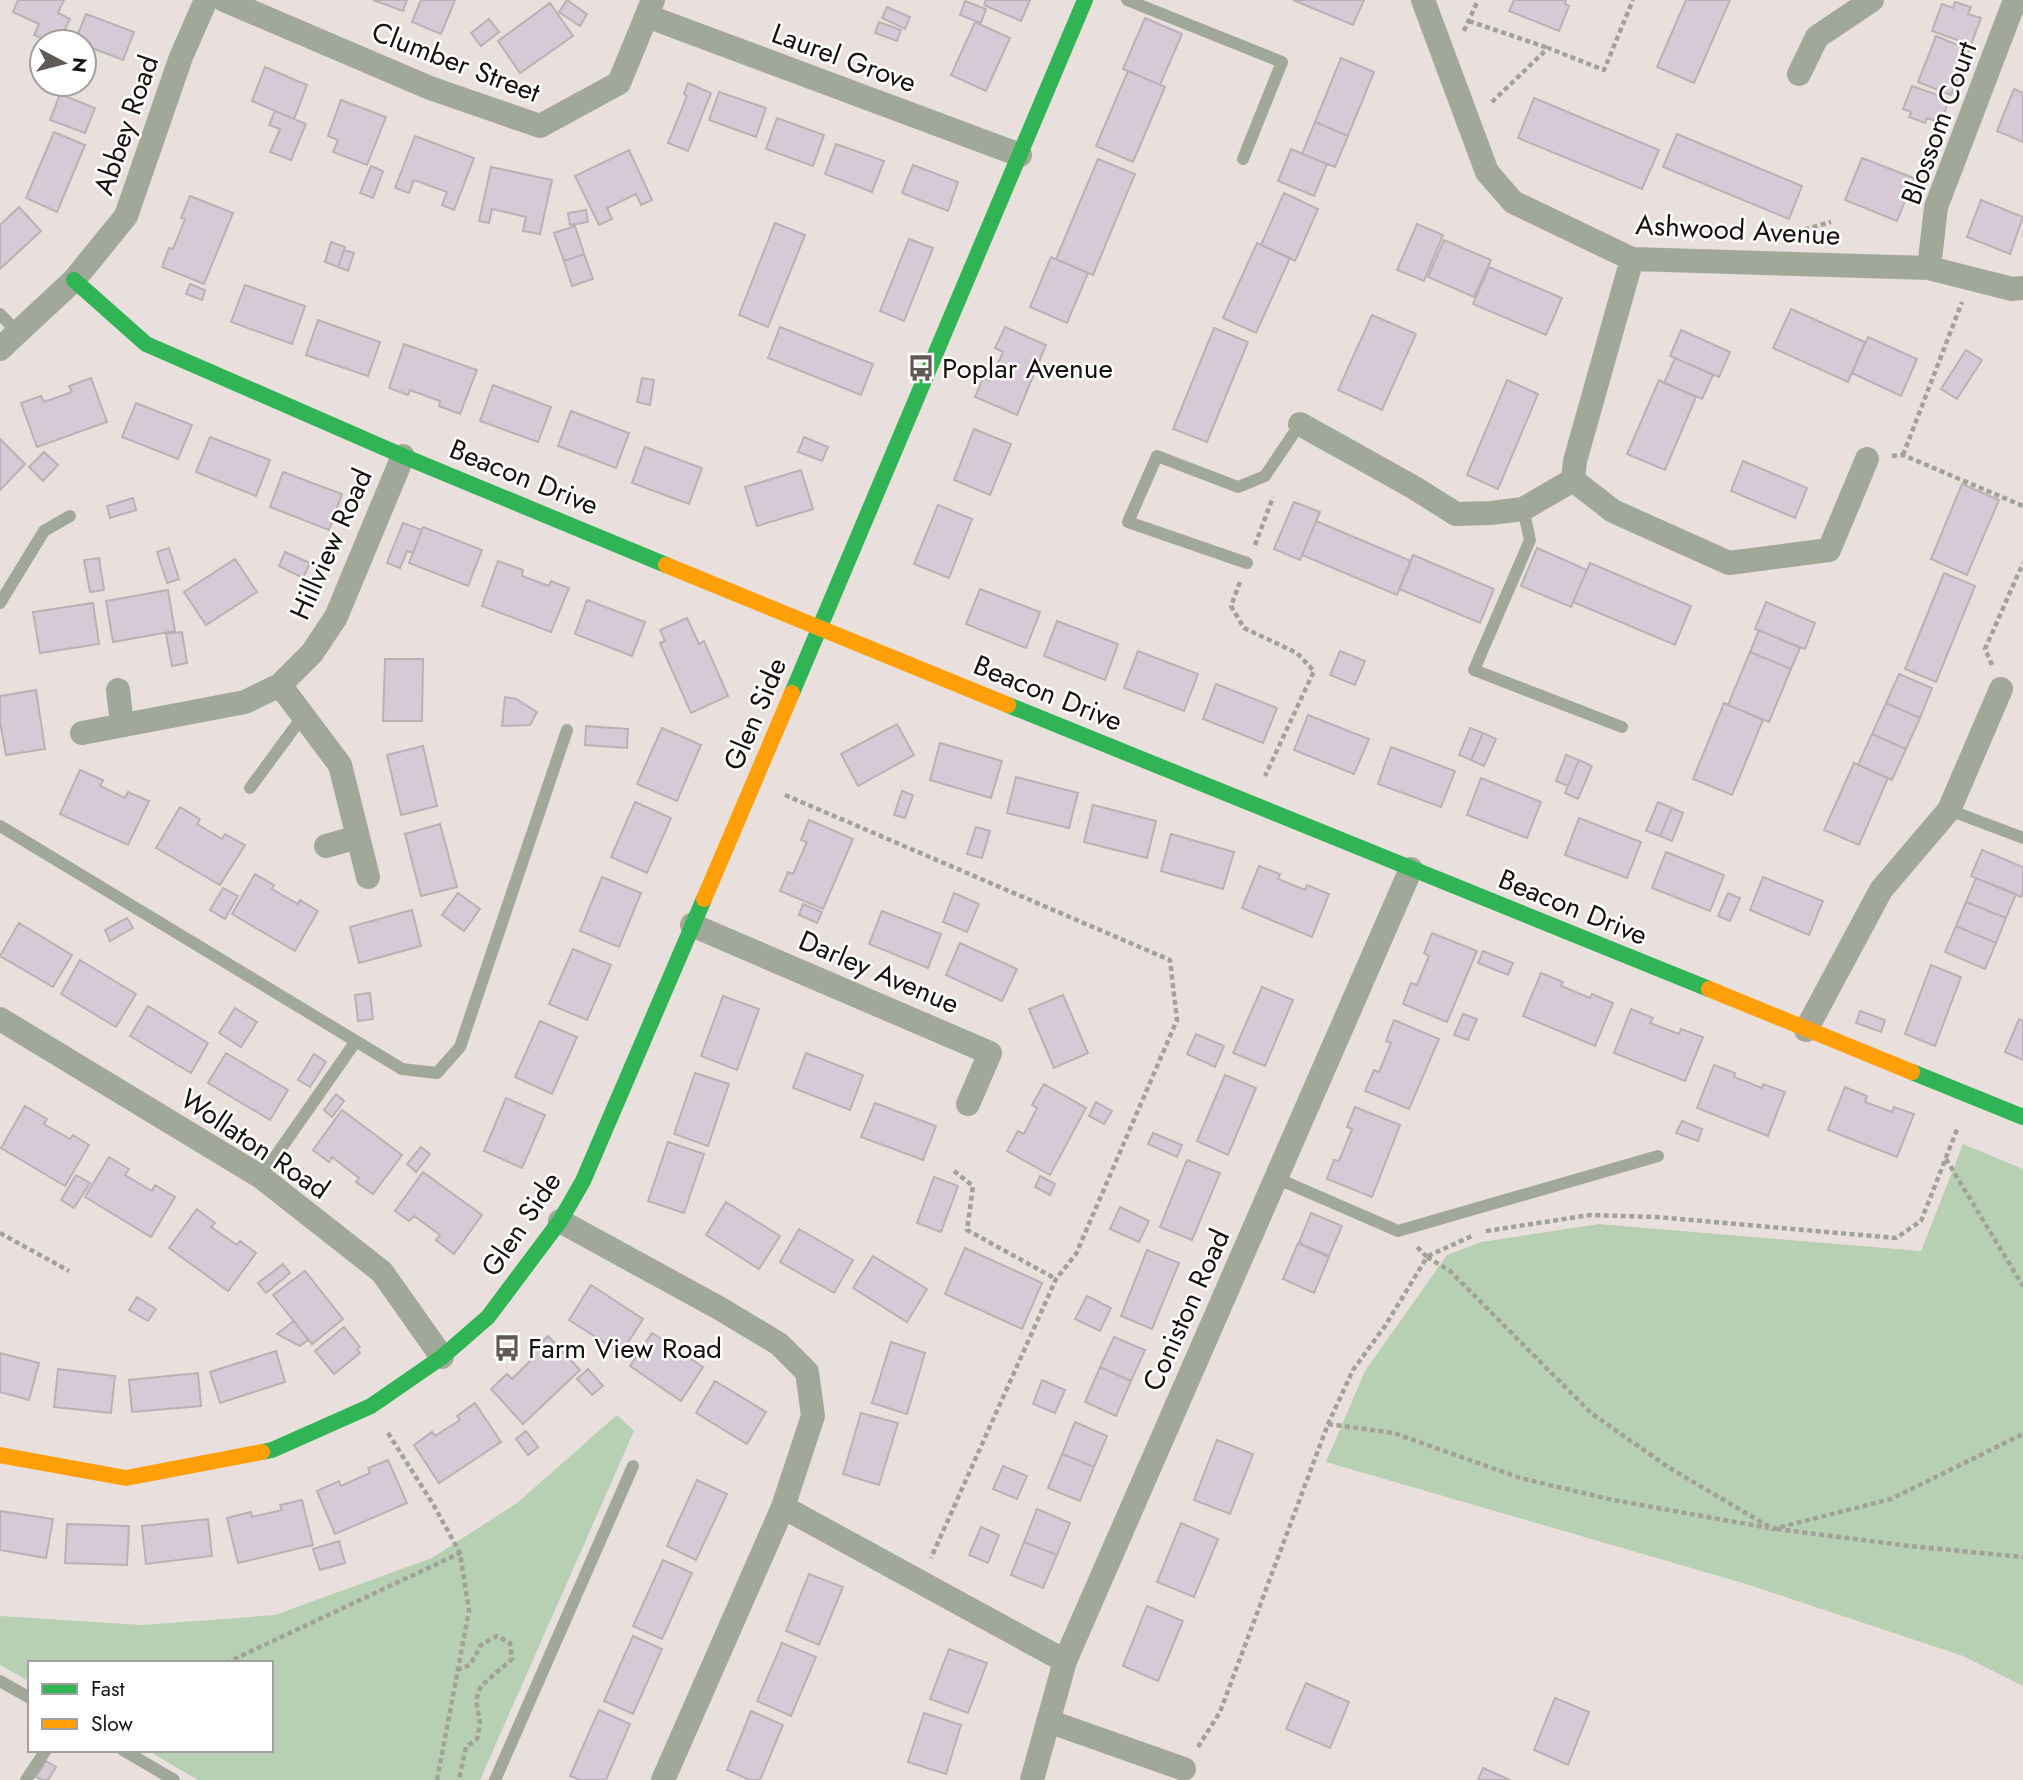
<svg xmlns="http://www.w3.org/2000/svg" width="2023" height="1780" font-family="Jost,sans-serif">
  <rect width="100%" height="100%" fill="#e9e0dd"/>
  <path fill="#b7cfb3" d="M1963,1144L2023,1169V1686L1963,1656L1743,1583L1326,1462L1365,1371L1447,1255L1481,1242L1599,1224L1921,1251Z
    M617,1415L634,1431L480,1780H198L147,1750H271V1663H30V1682L0,1665V1616L142,1625L275,1615L432,1558L517,1503Z"/>
  <path fill="#d6cad6" stroke="#b8b2b4" stroke-width="2" d="M18,0H64L58,13L70,19L59,42H50L34,35L39,24L13,12Z
    M373,0H407L403,11Z
    M421,0H455L441,34L412,22Z
    M567,0L587,14L580,26L559,12Z
    M986,0H1030L1021,21L984,5Z
    M1293,0H1364L1353,25Z
    M1514,0H1566L1565,4L1569,6L1559,31L1509,11Z
    M1686,0H1730L1694,83L1657,67Z
    M965,1L986,9L981,23L960,15Z
    M1955,2L1971,7L1968,14L1981,18L1971,45L1932,31L1942,4L1953,8Z
    M550,3L573,36L520,73L498,41Z
    M887,7L910,17L905,29L882,18Z
    M86,14L134,32L123,60L84,45V42L75,41Z
    M1145,18L1182,34L1160,85L1123,69Z
    M489,19L499,32L481,46L471,33Z
    M879,22L901,30L897,41L875,33Z
    M975,22L1010,38L986,91L951,75Z
    M1936,36L1969,50L1951,95L1918,82Z
    M1341,58L1374,72L1348,136L1315,122Z
    M265,67L307,85L294,119L252,101Z
    M1128,71L1165,87L1133,162L1096,146Z
    M688,83L711,93L688,151L668,143L687,96L684,94Z
    M1912,86L1949,99L1941,123L1927,118L1925,123L1909,117L1911,112L1903,109Z
    M2014,89L2023,93V142L1997,131Z
    M719,92L766,108L756,137L709,120Z
    M60,94L95,108L85,133L50,120Z
    M1534,98L1659,150L1642,189L1518,138Z
    M341,100L386,117L367,165L333,152L338,140L328,136Z
    M275,111L306,124L291,160L270,152L280,129L269,125Z
    M777,118L824,135L813,166L766,149Z
    M1315,122L1348,136L1335,167L1302,154Z
    M54,132L85,145L57,212L26,198Z
    M1677,134L1802,186L1789,219L1663,167Z
    M415,136L474,158L454,210L442,205L447,192L414,180L409,193L395,188Z
    M836,144L884,161L872,192L825,174Z
    M1291,149L1327,164L1314,196L1278,181Z
    M629,150L652,200L641,205L636,194L607,208L612,219L599,225L575,176Z
    M1862,158L1914,178L1897,221L1845,200Z
    M1098,159L1135,174L1093,275L1056,259Z
    M913,165L958,182L948,211L902,193Z
    M371,166L383,171L373,198L360,193Z
    M491,167L552,180L540,234L523,231L526,217L492,209L489,223L479,221Z
    M1284,193L1318,209L1295,261L1261,245Z
    M190,196L233,213L204,284L162,267L169,248L173,249L185,219L181,218Z
    M1981,200L2023,217L2010,254L1967,237Z
    M19,207L41,231L0,269V225Z
    M586,210L588,222L570,225L568,213Z
    M775,223L805,235L768,327L739,315Z
    M1417,224L1443,235L1424,281L1397,270Z
    M575,226L584,254L564,261L554,233Z
    M909,239L933,248L904,321L880,311Z
    M1444,240L1491,260L1474,297L1428,277Z
    M331,242L345,247L338,267L325,262Z
    M1257,243L1290,258L1256,333L1223,318Z
    M344,250L354,253L348,271L338,267Z
    M584,254L593,279L572,286L564,261Z
    M1051,257L1088,273L1067,323L1030,307Z
    M1489,267L1562,298L1546,335L1473,304Z
    M190,284L205,290L202,300L186,294Z
    M245,285L305,306L292,344L231,322Z
    M1791,309L1865,342L1848,382L1773,348Z
    M1372,315L1416,334L1382,410L1338,390Z
    M318,320L380,342L368,376L306,355Z
    M780,327L873,364L861,395L768,358Z
    M1005,327L1046,345L1017,415L975,397L983,378L990,381L1003,352L995,348Z
    M1214,328L1248,342L1207,442L1173,429Z
    M1681,330L1730,352L1719,377L1670,356Z
    M1868,337L1917,359L1901,396L1852,373Z
    M404,344L477,370L460,414L439,406L440,401L410,390L408,395L389,388Z
    M1966,350L1982,360L1957,399L1941,389Z
    M1675,358L1713,375L1702,399L1664,383Z
    M91,378L107,422L37,447L21,403L41,396L44,402L72,392L69,386Z
    M642,378L654,380L650,405L637,402Z
    M1507,380L1538,394L1498,489L1467,475Z
    M1659,380L1696,397L1665,470L1627,454Z
    M493,385L551,407L538,442L480,421Z
    M136,403L192,425L178,459L122,437Z
    M571,411L629,433L616,468L558,446Z
    M974,429L1011,444L990,495L954,480Z
    M210,437L270,460L256,496L196,472Z
    M804,437L828,447L822,461L798,452Z
    M0,439L25,464L0,490Z
    M645,447L702,468L689,504L632,483Z
    M44,452L58,465L43,481L29,467Z
    M1743,461L1807,488L1795,518L1731,491Z
    M801,470L813,509L757,526L745,487Z
    M283,472L342,494L329,530L270,507Z
    M1962,484L1999,500L1967,575L1931,559Z
    M133,498L136,510L110,518L107,506Z
    M1294,502L1320,512L1300,560L1274,549Z
    M938,505L972,519L949,578L914,564Z
    M1316,521L1411,561L1397,595L1302,555Z
    M403,523L422,530L413,553L407,551L400,568L387,563Z
    M423,527L482,550L468,586L409,563Z
    M169,548L179,579L167,583L157,552Z
    M1537,548L1587,570L1571,607L1521,586Z
    M285,552L310,563L303,578L279,566Z
    M1413,555L1494,589L1480,623L1399,589Z
    M99,558L104,590L90,592L84,560Z
    M235,559L257,592L206,625L184,592Z
    M498,561L523,570L522,576L549,586L551,581L569,588L551,632L482,606Z
    M1590,563L1691,606L1675,645L1573,602Z
    M1944,573L1975,586L1936,682L1905,669Z
    M980,589L1040,612L1026,648L966,624Z
    M168,590L175,631L113,642L106,601Z
    M587,600L645,622L632,656L575,634Z
    M1766,602L1815,623L1805,649L1755,629Z
    M93,603L99,644L40,653L33,612Z
    M687,618L699,644L704,641L728,696L691,713L660,643L665,641L660,630Z
    M1057,621L1118,644L1105,680L1044,656Z
    M1759,630L1800,648L1791,669L1750,652Z
    M182,632L187,663L172,666L166,634Z
    M1138,651L1198,674L1184,711L1124,688Z
    M1340,651L1365,661L1355,685L1330,675Z
    M1750,652L1791,669L1769,722L1728,705Z
    M385,659H423L422,721H383Z
    M1899,674L1932,688L1920,718L1886,703Z
    M1216,684L1277,708L1263,743L1203,719Z
    M36,690L45,749L6,755L0,722V696Z
    M505,697L516,699L537,712L530,725L502,726Z
    M1724,703L1763,720L1732,795L1693,779Z
    M1886,703L1920,718L1906,749L1872,734Z
    M1308,715L1369,739L1354,774L1294,750Z
    M897,724L914,755L858,786L841,754Z
    M586,726L628,729L627,748L585,745Z
    M662,728L701,745L677,801L637,784Z
    M1470,728L1483,733L1471,760L1459,755Z
    M1483,733L1496,739L1484,766L1471,760Z
    M1872,734L1906,749L1892,780L1858,765Z
    M940,743L1002,761L991,798L930,780Z
    M423,746L437,806L401,815L387,755Z
    M1391,747L1455,771L1441,807L1378,784Z
    M1566,755L1579,760L1568,786L1556,781Z
    M1579,760L1592,766L1578,799L1565,793Z
    M1854,763L1888,778L1859,845L1824,830Z
    M80,770L103,780L100,786L125,798L128,792L149,801L128,845L60,814Z
    M1016,777L1078,793L1069,828L1007,813Z
    M1481,778L1541,802L1527,838L1467,815Z
    M902,791L913,795L905,818L894,815Z
    M635,802L671,818L647,873L611,857Z
    M1658,802L1672,808L1660,836L1646,831Z
    M1093,805L1156,821L1147,858L1084,842Z
    M180,807L200,819L197,824L222,839L225,834L245,845L220,885L156,848Z
    M1672,808L1683,813L1672,841L1660,836Z
    M1579,818L1641,842L1627,878L1565,855Z
    M809,820L853,839L823,909L780,891L788,872L793,874L807,842L801,840Z
    M440,824L457,887L421,896L405,834Z
    M976,827L990,831L982,858L967,854Z
    M1171,834L1234,852L1223,889L1161,871Z
    M1982,850L2023,867V891L2021,897L1971,876Z
    M1666,852L1724,875L1710,911L1652,888Z
    M1259,866L1280,874L1278,879L1305,890L1307,885L1329,894L1312,937L1242,908Z
    M255,874L274,885L272,889L298,904L300,900L318,911L295,951L232,914Z
    M602,877L641,893L619,947L580,931Z
    M1763,877L1823,901L1809,935L1750,910Z
    M1976,878L2016,894L2006,918L1966,902Z
    M223,888L238,896L225,919L210,910Z
    M458,893L480,909L464,931L442,915Z
    M954,893L979,904L967,932L943,922Z
    M1728,893L1740,898L1730,921L1718,916Z
    M1966,902L2006,918L1996,943L1956,926Z
    M803,904L822,912L817,923L799,915Z
    M412,910L421,946L359,963L350,927Z
    M882,911L941,934L928,968L869,944Z
    M127,918L133,928L110,941L105,930Z
    M19,923L72,955L53,987L0,956Z
    M1956,926L1996,943L1985,969L1945,952Z
    M1432,933L1477,951L1447,1022L1403,1004L1411,983L1417,985L1429,956L1424,953Z
    M960,943L1017,969L1002,1001L946,975Z
    M573,949L611,965L587,1020L549,1004Z
    M1483,951L1513,963L1508,975L1478,963Z
    M80,960L136,994L116,1027L61,994Z
    M1931,965L1961,977L1935,1046L1905,1034Z
    M1541,973L1563,982L1561,986L1590,998L1592,994L1613,1003L1595,1046L1523,1016Z
    M1262,987L1293,1000L1265,1066L1233,1053Z
    M370,993L373,1019L358,1021L355,995Z
    M1063,995L1088,1053L1054,1068L1029,1009Z
    M723,996L759,1009L737,1070L701,1056Z
    M148,1006L208,1043L191,1073L130,1036Z
    M235,1008L257,1022L241,1047L219,1033Z
    M1631,1009L1653,1018L1650,1023L1679,1034L1681,1029L1703,1037L1685,1081L1614,1053Z
    M1860,1011L1885,1020L1881,1032L1856,1023Z
    M1463,1014L1477,1019L1468,1040L1454,1035Z
    M2019,1019L2023,1021V1060L2005,1052Z
    M1394,1020L1439,1039L1409,1109L1365,1091L1374,1070L1379,1072L1391,1043L1386,1041Z
    M540,1021L577,1037L552,1094L515,1077Z
    M1196,1034L1224,1046L1215,1067L1187,1054Z
    M226,1053L288,1090L270,1120L208,1083Z
    M806,1053L863,1075L850,1110L793,1088Z
    M314,1054L326,1062L310,1087L298,1080Z
    M1714,1065L1735,1073L1734,1077L1762,1088L1763,1084L1785,1092L1768,1136L1697,1108Z
    M695,1073L729,1084L708,1146L674,1134Z
    M1225,1075L1256,1088L1228,1155L1197,1141Z
    M1044,1084L1086,1108L1050,1175L1007,1151L1018,1131L1024,1134L1037,1108L1032,1105Z
    M1845,1087L1867,1096L1865,1102L1892,1112L1894,1107L1914,1114L1897,1157L1828,1130Z
    M336,1094L344,1101L332,1117L324,1110Z
    M506,1098L545,1115L522,1168L484,1151Z
    M1096,1102L1112,1111L1104,1124L1089,1116Z
    M875,1103L936,1126L923,1160L861,1137Z
    M25,1106L47,1119L44,1124L70,1139L73,1135L89,1145L65,1186L1,1148Z
    M1355,1107L1400,1125L1372,1197L1327,1179L1334,1160L1339,1161L1352,1129L1347,1127Z
    M342,1110L402,1155L373,1194L356,1182L359,1178L332,1157L329,1162L313,1150Z
    M1682,1121L1702,1129L1698,1141L1676,1133Z
    M1153,1133L1182,1145L1177,1157L1148,1144Z
    M668,1142L704,1154L684,1213L648,1201Z
    M421,1147L430,1154L416,1172L407,1164Z
    M109,1157L129,1169L125,1175L152,1191L155,1185L175,1197L151,1237L85,1197Z
    M1187,1160L1220,1173L1192,1240L1160,1227Z
    M423,1172L482,1215L454,1254L436,1240L440,1235L414,1216L409,1221L395,1211Z
    M76,1175L90,1183L74,1208L61,1200Z
    M1040,1176L1055,1184L1050,1195L1035,1187Z
    M934,1177L958,1186L941,1232L917,1223Z
    M726,1202L780,1236L759,1269L706,1235Z
    M1120,1207L1149,1221L1139,1242L1110,1229Z
    M197,1209L215,1223L211,1227L237,1245L240,1241L256,1253L228,1291L169,1248Z
    M1311,1213L1342,1226L1329,1256L1299,1243Z
    M799,1229L853,1260L834,1293L780,1262Z
    M1298,1243L1329,1257L1314,1293L1283,1279Z
    M965,1248L1042,1283L1022,1329L945,1294Z
    M1147,1250L1179,1263L1152,1329L1121,1316Z
    M873,1256L927,1289L907,1322L853,1288Z
    M283,1264L290,1273L266,1293L258,1283Z
    M305,1271L343,1319L312,1344L273,1295Z
    M591,1285L643,1319L621,1353L569,1320Z
    M1087,1296L1111,1308L1100,1331L1075,1319Z
    M137,1297L156,1309L148,1321L129,1310Z
    M294,1321L308,1340L300,1346L277,1334Z
    M344,1327L360,1347L357,1349L360,1353L334,1374L315,1351Z
    M652,1333L703,1367L681,1401L630,1366Z
    M548,1336L580,1370L523,1424L491,1389L507,1374L512,1379L534,1357L530,1353Z
    M1114,1337L1145,1350L1131,1381L1100,1367Z
    M891,1342L925,1353L907,1414L872,1403Z
    M276,1351L285,1382L220,1403L210,1372Z
    M0,1353L39,1363L29,1400L0,1392Z
    M1100,1367L1131,1381L1116,1416L1085,1402Z
    M58,1369L115,1376L111,1413L54,1407Z
    M588,1369L603,1386L592,1395L577,1379Z
    M198,1373L201,1406L132,1412L129,1380Z
    M1042,1380L1065,1390L1055,1413L1033,1404Z
    M715,1381L766,1412L747,1444L696,1413Z
    M475,1403L501,1442L439,1483L414,1445L432,1432L435,1436L460,1420L457,1416Z
    M861,1413L898,1423L879,1485L843,1474Z
    M1075,1422L1107,1436L1094,1467L1062,1454Z
    M526,1431L538,1447L528,1455L516,1439Z
    M1217,1440L1253,1454L1230,1514L1194,1500Z
    M1062,1454L1094,1467L1080,1501L1048,1488Z
    M388,1460L407,1503L335,1534L317,1491L339,1481L341,1486L370,1473L368,1468Z
    M1003,1466L1027,1476L1017,1499L993,1489Z
    M697,1480L727,1494L696,1560L667,1546Z
    M302,1500L313,1545L238,1563L227,1518L251,1512L252,1517L282,1510L280,1505Z
    M1037,1509L1070,1523L1057,1555L1024,1542Z
    M0,1511L53,1519L46,1558L0,1550Z
    M208,1519L212,1556L146,1564L142,1526Z
    M1181,1523L1218,1539L1194,1597L1157,1582Z
    M67,1524L129,1526L127,1565L65,1563Z
    M981,1527L999,1535L988,1563L969,1555Z
    M339,1541L345,1563L320,1570L313,1549Z
    M1024,1542L1057,1555L1043,1588L1011,1575Z
    M663,1560L692,1573L662,1639L633,1626Z
    M809,1574L843,1587L819,1645L786,1631Z
    M1147,1606L1183,1621L1158,1681L1123,1666Z
    M633,1636L662,1649L633,1714L604,1701Z
    M782,1643L816,1657L791,1716L757,1701Z
    M949,1649L987,1663L968,1713L930,1699Z
    M1306,1683L1349,1702L1330,1748L1286,1729Z
    M1555,1698L1589,1712L1568,1765L1534,1750Z
    M599,1710L630,1724L606,1780H580L570,1776Z
    M751,1711L783,1725L760,1780H750L727,1770Z
    M924,1713L961,1725L946,1774L908,1762Z
    M46,1761L56,1767L48,1780H42L36,1777Z
    M1483,1768L1510,1780H1478Z"/>
  <g fill="none" stroke-linecap="round" stroke-linejoin="round">
    <path stroke="#a1a297" stroke-width="4.5" stroke-dasharray="5 3.5" stroke-linecap="butt" d="M1469,21L1548,48
      M1464,31L1478,0
      M1492,102L1548,48L1604,70L1633,0
      M1788,234L1831,222
      M1903,455L1962,302
      M1892,456L1903,455L2023,506
      M1255,545L1273,497
      M1240,582L1231,606L1244,628L1297,653L1314,671L1265,776
      M1992,665L1985,649L2023,563
      M785,795L1170,960L1177,1020L1076,1254L1056,1279L931,1558
      M1946,1159L2023,1286
      M954,1171L973,1186L967,1230L1056,1279
      M1486,1231L1590,1215L1656,1217L1896,1238L1921,1221L1958,1127
      M0,1233L69,1271
      M1428,1256L1474,1235
      M1427,1257L1450,1271L1591,1413L1668,1467L1773,1529L1891,1499L2023,1434
      M1328,1424L1394,1433L1520,1478L1613,1500L1769,1528
      M388,1433L433,1504L460,1553L469,1611L437,1780
      M1777,1529L1909,1546L2023,1557
      M226,1663L460,1553
      M457,1670L470,1665L481,1645L497,1636L510,1643L512,1659L481,1686L476,1700L480,1723L477,1739L466,1747L459,1780
      M1198,1747L1220,1712L1328,1424L1353,1370L1385,1326L1427,1257L1417,1247"/>
    <path stroke="#a2a899" stroke-width="12" d="M1127,0L1282,62L1243,159
      M0,314L18,333
      M1523,509L1530,540L1474,670L1622,727
      M1247,563L1128,522L1157,456L1238,487L1265,476L1300,424
      M0,603L44,531L70,516
      M250,788L303,716
      M1949,810L2023,838
      M0,826L402,1069L437,1073L460,1047L567,730
      M261,1177L356,1041
      M1276,1178L1398,1231L1658,1156
      M0,1681L30,1698
      M123,1750L174,1780
      M26,1780L46,1750
      M495,1780L633,1466"/>
    <path stroke="#a2a899" stroke-width="24" d="M224,0L430,88L540,126L619,83L653,0
      M1423,0L1487,172L1513,202L1632,259L1929,268L2012,289L2023,288
      M647,16L1020,155
      M1799,74L1817,37L1872,0
      M1632,259L1575,461L1573,480L1613,511L1729,563L1829,550L1867,459
      M1929,268L1936,207L2015,0
      M0,349L74,280L126,216L181,57L206,0
      M1300,424L1413,487L1456,514L1491,513L1523,509L1573,480
      M280,685L340,765L368,877
      M118,690L122,725
      M82,733L245,702L280,685L312,653L336,617L403,456
      M326,846L358,837
      M692,925L990,1053L968,1104
      M0,1019L261,1177L382,1272L442,1357
      M1806,1030L1881,890L1949,810L2001,689
      M560,1221L719,1308L779,1344L807,1372L813,1416L783,1507L663,1780
      M783,1507L1065,1661
      M1048,1721L1184,1769
      M1032,1780L1065,1661L1411,869"/>
    <path stroke="#30b455" stroke-width="16" d="M74,280L146,344L403,456L666,565
      M792,693L1085,0
      M1008,705L1709,989
      M1912,1072L2023,1117
      M262,1452L272,1450L371,1406L442,1357L488,1317L560,1221L583,1181L704,899"/>
    <path stroke="#ff9f0a" stroke-width="16" d="M666,565L1008,705
      M704,899L792,693
      M1709,989L1912,1072
      M0,1455L126,1478L262,1452"/>
  </g>
  <defs>
    <symbol id="bus-bare" viewBox="-9 -9 18 18"><path d="M-5-6H5V4H4V6H2V4H-2V6H-4V4H-5ZM-3.5-4V0h7V-4ZM-3.5 1.2v1.5H-2V1.2ZM2 1.2v1.5H3.5V1.2Z" fill="#605957" stroke="#fff" stroke-width="2.5" paint-order="stroke"/></symbol>
  </defs>
  <g fill-rule="evenodd">
    <use href="#bus-bare" x="902" y="349" width="38" height="38"/>
    <use href="#bus-bare" x="488" y="1329" width="38" height="38"/>
  </g>
  <g text-anchor="middle" dominant-baseline="central" stroke-width="5" stroke-linejoin="round" paint-order="stroke">
    <g font-size="28" fill="#17110f" stroke="#fff">
      <text transform="translate(844 58) rotate(20)">Laurel Grove</text>
      <text transform="translate(456 62) rotate(21)">Clumber Street</text>
      <text transform="translate(1939 123) rotate(-70)">Blossom Court</text>
      <text transform="translate(126 125) rotate(-71)">Abbey Road</text>
      <text transform="translate(1738 230) rotate(3)">Ashwood Avenue</text>
      <text transform="translate(524 477) rotate(22)">Beacon Drive</text>
      <text transform="translate(331 544) rotate(-66)">Hillview Road</text>
      <text transform="translate(1048 693) rotate(22)">Beacon Drive</text>
      <text transform="translate(755 714) rotate(-67)">Glen Side</text>
      <text transform="translate(1573 907) rotate(22)">Beacon Drive</text>
      <text transform="translate(879 972) rotate(23)">Darley Avenue</text>
      <text transform="translate(255 1144) rotate(34)">Wollaton Road</text>
      <text transform="translate(521 1224) rotate(-56)">Glen Side</text>
      <text transform="translate(1186 1310) rotate(-66)">Coniston Road</text>
    </g>
    <g font-size="28" fill="#17110f" stroke="#fff" text-anchor="start">
      <text x="942" y="368">Poplar Avenue</text>
      <text x="528" y="1348">Farm View Road</text>
    </g>
  </g>
  <rect x="28" y="1661" width="245" height="91" fill="#ffffff" stroke="#a2a09f" stroke-width="2"/>
  <rect x="42" y="1684" width="35" height="10" fill="#30b455" stroke="#a2a09f" stroke-width="2"/>
  <text x="91" y="1696" font-size="21" fill="#17110f">Fast</text>
  <rect x="42" y="1719" width="35" height="10" fill="#ff9f0a" stroke="#a2a09f" stroke-width="2"/>
  <text x="91" y="1731" font-size="21" fill="#17110f">Slow</text>
  <g transform="translate(63 63) rotate(97)"><circle r="33" fill="#ffffff" stroke="#a2a09f" stroke-width="2"/>
  <path d="M0-5L12 26L0 18L-12 26Z" fill="#605957"/>
  <text y="-10" font-size="19" font-weight="bold" text-anchor="middle" fill="#17110f">N</text>
  </g>
</svg>
